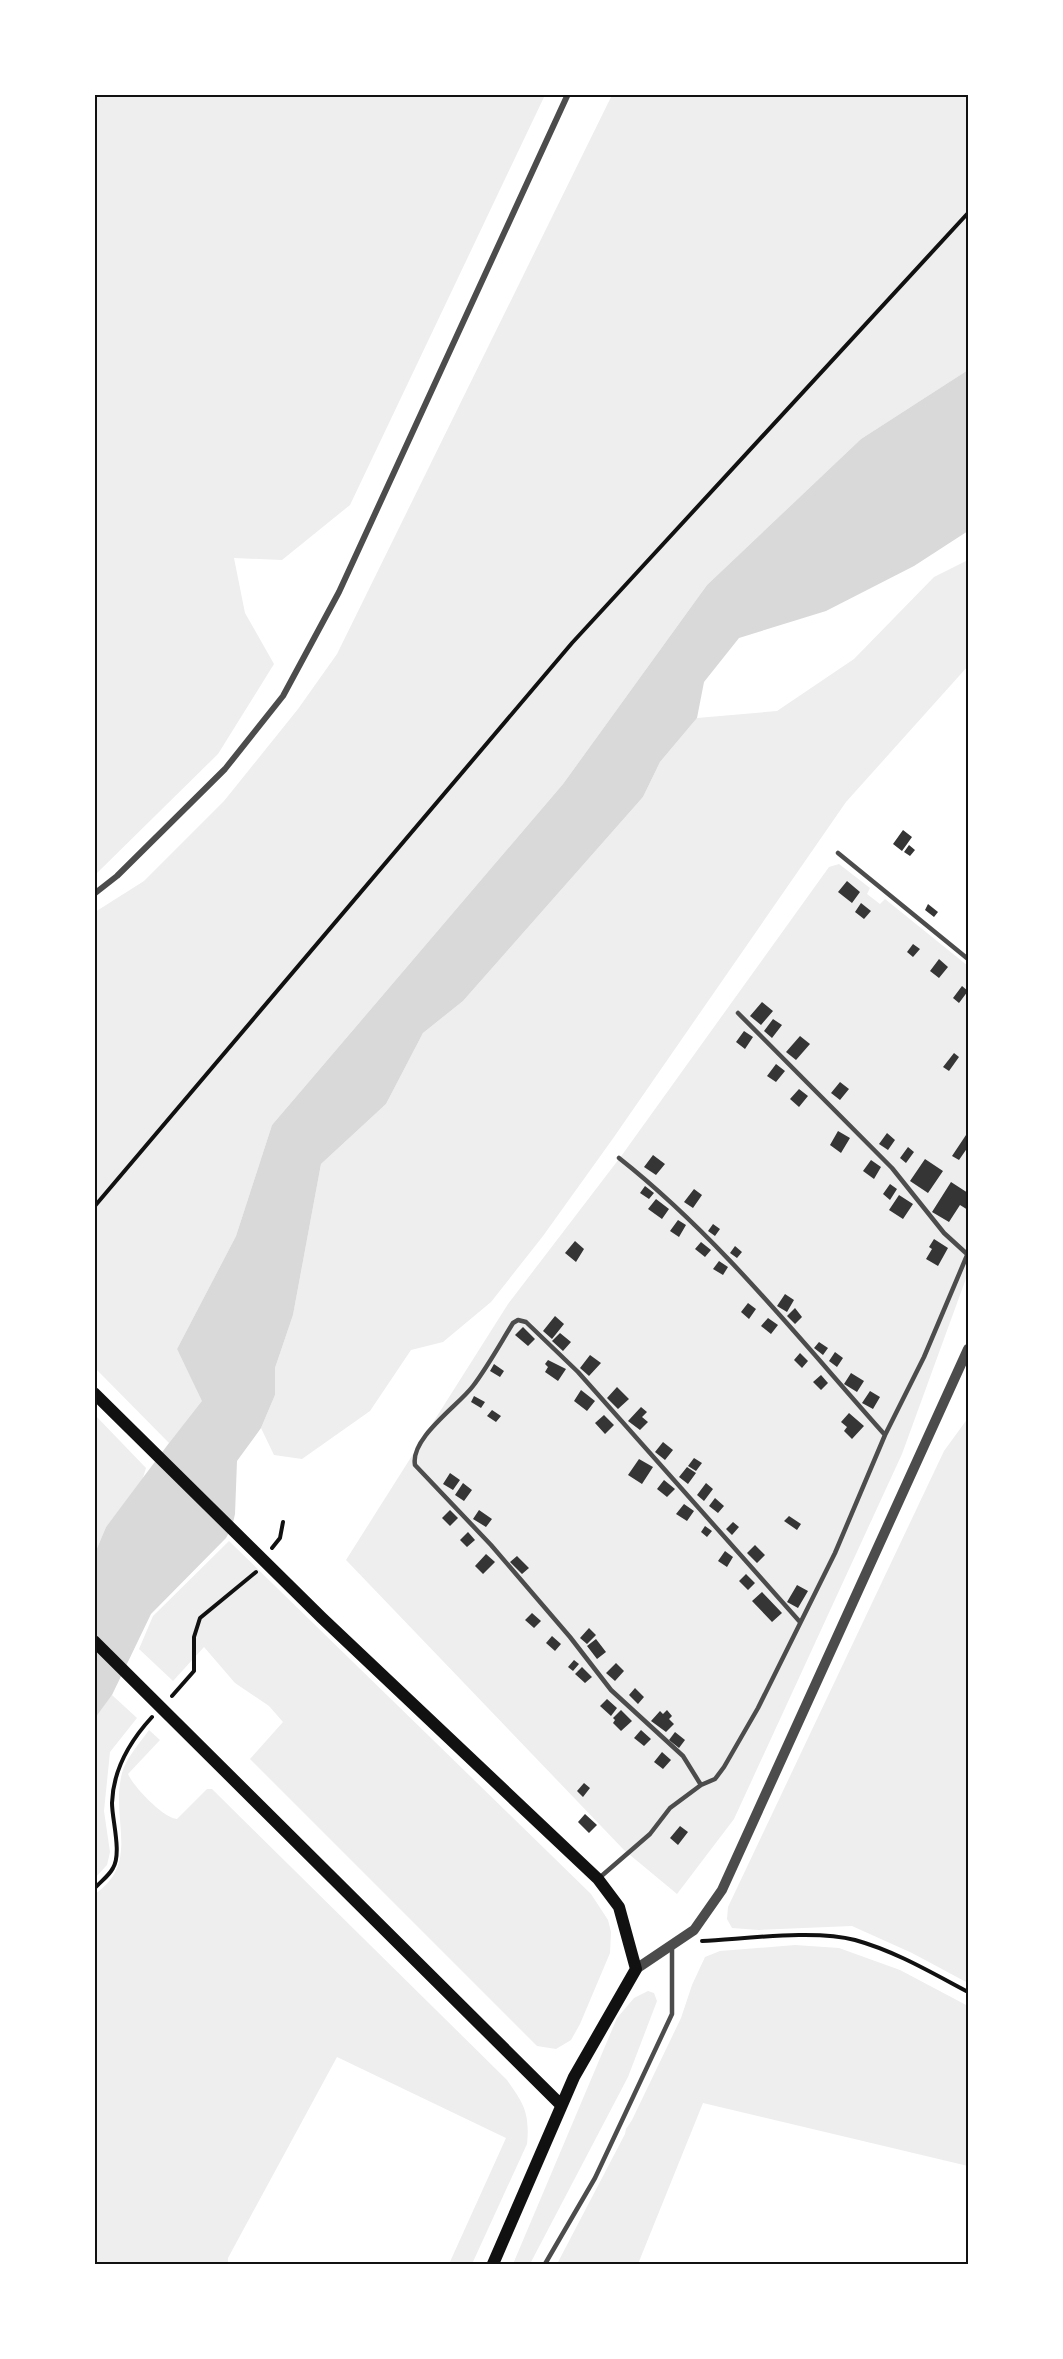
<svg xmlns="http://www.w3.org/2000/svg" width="1063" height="2359" font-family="'Sofia Sans Condensed',sans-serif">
  <rect width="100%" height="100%" fill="#fff"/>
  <path fill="#eee" d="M95,94L545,95L350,505L282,560L234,558L245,613L274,664L218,754L95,875Z
    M612,95H968V370L861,439L707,585L563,784L272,1125L236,1236L177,1349L203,1401L169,1443L95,1368V912L144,881L224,801L298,709L337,654Z
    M968,560V666L846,802L614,1137L543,1236L491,1302L443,1342L411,1350L370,1411L302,1459L274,1455L261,1428L275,1395V1368L293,1315L321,1164L386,1104L423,1033L463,1001L643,797L660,762L697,718L777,711L854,659L934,577Z
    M839,864L870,888L867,894L880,904L885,899L968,966V1273L902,1454L734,1819L677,1894L624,1850L346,1560L508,1304L622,1155L829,867Z
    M95,1415L146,1468L142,1481L106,1527L95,1553Z
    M968,1418V1983L912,1953L852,1926L759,1930L732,1928L727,1919L728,1907L944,1451Z
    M229,1541L591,1894L608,1920L611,1932L610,1953L580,2024L571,2040L556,2049L537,2046L250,1759L283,1722L269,1706L235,1683L204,1647L173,1681L139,1649L153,1616Z
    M112,1695L137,1718L110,1752L104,1811L110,1852L107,1865L95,1878L94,1718Z
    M149,1730L160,1740L128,1774C133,1786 163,1818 177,1819L207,1789H212L507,2080C524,2104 530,2113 527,2144L472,2264H449L506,2138L337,2057L228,2258V2264H95V1894C141,1862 110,1820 122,1773C126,1758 140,1743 149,1730Z
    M795,1945L839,1948L900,1970L968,2006V2166L703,2103L638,2264H557L625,2134L626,2129L632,2120L681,2018L692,1985L705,1957L720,1951Z
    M648,1991L654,1993L657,2001L628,2077L530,2264H513L617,2018L634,1998Z"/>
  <path fill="#d9d9d9" d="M968,370V531L914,566L826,611L739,638L704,682L697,718L660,762L643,797L463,1001L423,1033L386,1104L321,1164L293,1315L275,1368V1395L261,1428L237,1461L235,1514L232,1527L226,1538L151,1614L112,1695L95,1718V1553L106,1527L169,1443L202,1401L177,1349L236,1236L272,1125L563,784L707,585L861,439Z"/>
  <path fill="#353535" d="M903,830L912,837L902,851L893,844Z
    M909,845L915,850L910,856L904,852Z
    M847,881L860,892L852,903L838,892Z
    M861,903L871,911L864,919L855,912Z
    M928,904L938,912L934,917L925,910Z
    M913,944L920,949L913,957L907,952Z
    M939,959L948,967L939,978L930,971Z
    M962,986L968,991L959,1003L953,998Z
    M762,1002L773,1011L761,1025L750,1016Z
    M773,1019L782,1025L772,1038L764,1031Z
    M744,1031L753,1037L745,1049L736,1042Z
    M800,1036L810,1044L796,1060L786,1052Z
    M954,1053L959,1057L949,1071L943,1067Z
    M776,1064L785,1071L776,1082L767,1076Z
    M840,1082L849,1089L840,1100L831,1093Z
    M799,1089L808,1096L799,1107L790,1099Z
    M838,1131L850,1138L841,1153L830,1145Z
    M968,1132V1147L959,1160L952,1156Z
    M887,1133L895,1140L888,1150L879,1144Z
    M908,1147L914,1152L906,1163L900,1158Z
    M653,1155L665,1164L656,1175L644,1167Z
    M925,1159L943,1171L928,1193L910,1181Z
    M871,1160L881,1167L874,1179L863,1171Z
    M951,1182L968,1193V1210L960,1205L949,1222L932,1212Z
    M890,1184L897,1189L890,1200L883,1194Z
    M645,1186L654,1193L649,1199L640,1193Z
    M694,1189L702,1195L693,1208L684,1202Z
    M899,1195L913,1204L903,1219L889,1210Z
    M656,1199L669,1209L662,1219L648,1209Z
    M678,1220L686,1225L679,1237L670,1231Z
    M713,1224L720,1229L715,1236L708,1231Z
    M934,1239L948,1248L938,1266L926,1259L932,1249L929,1247Z
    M575,1241L584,1249L576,1262L565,1253Z
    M701,1242L711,1250L705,1257L695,1249Z
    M735,1246L742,1252L737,1258L730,1253Z
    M719,1261L728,1267L723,1275L713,1269Z
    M785,1294L794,1300L787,1312L777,1306Z
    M748,1303L756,1309L749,1319L741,1312Z
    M795,1308L802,1317L795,1324L787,1316Z
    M555,1316L564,1324L552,1339L543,1331Z
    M768,1318L778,1325L771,1334L761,1326Z
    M523,1327L535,1339L528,1346L515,1335Z
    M560,1333L571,1342L563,1351L552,1341Z
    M819,1342L828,1348L823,1355L814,1348Z
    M835,1352L843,1358L837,1367L829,1361Z
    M800,1353L808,1361L802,1368L794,1360Z
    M590,1355L601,1363L589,1376L580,1368Z
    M548,1360L566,1369L558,1381L545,1372L548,1367L545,1364Z
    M494,1364L504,1371L500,1377L490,1371Z
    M851,1373L864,1381L857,1392L844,1384Z
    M821,1375L828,1383L821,1390L813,1382Z
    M617,1387L629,1399L618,1409L607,1398Z
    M581,1390L595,1401L587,1411L574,1401Z
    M870,1391L880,1397L873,1409L862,1403Z
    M474,1396L485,1402L481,1408L471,1402Z
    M641,1407L647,1412L642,1417L648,1422L640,1430L628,1421Z
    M492,1410L501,1416L496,1422L487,1416Z
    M849,1413L864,1426L852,1439L844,1431L847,1427L841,1422Z
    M604,1415L614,1425L605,1434L595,1423Z
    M663,1442L673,1450L665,1460L655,1452Z
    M694,1458L702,1463L696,1471L688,1466Z
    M639,1459L653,1467L642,1484L628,1475Z
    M687,1467L696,1473L688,1484L679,1477Z
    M450,1473L460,1480L453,1490L443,1484Z
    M664,1480L675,1489L667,1497L657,1489Z
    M463,1483L472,1490L464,1501L455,1495Z
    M706,1483L713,1489L704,1501L697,1495Z
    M715,1498L724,1506L718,1513L709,1506Z
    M684,1504L694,1511L687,1521L676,1514Z
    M450,1510L458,1518L450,1526L442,1518Z
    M479,1510L492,1519L486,1527L473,1519Z
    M789,1516L801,1524L797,1530L784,1521Z
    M733,1522L739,1527L732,1535L726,1529Z
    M705,1526L712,1531L707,1537L701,1532Z
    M468,1532L475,1540L467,1547L460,1540Z
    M755,1545L765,1555L757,1563L747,1553Z
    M725,1551L733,1557L727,1567L718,1561Z
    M486,1554L495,1562L483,1574L475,1566Z
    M517,1556L529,1568L522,1574L510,1562Z
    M746,1574L755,1583L748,1590L739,1581Z
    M797,1585L808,1591L798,1608L787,1602Z
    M762,1592L782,1613L772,1622L752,1601Z
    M532,1613L541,1621L534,1628L525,1620Z
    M589,1628L596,1635L587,1644L580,1638Z
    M552,1636L561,1644L555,1651L546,1643Z
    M596,1639L606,1652L597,1659L587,1646Z
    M574,1660L579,1664L573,1671L568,1667Z
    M616,1663L624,1671L615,1681L606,1673Z
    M582,1667L592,1677L585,1683L575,1674Z
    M635,1688L644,1697L638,1704L629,1695Z
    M607,1699L617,1708L611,1716L600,1706Z
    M621,1710L632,1721L621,1731L613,1723L615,1720L613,1718Z
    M667,1710L672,1716L669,1719L674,1724L666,1732L651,1721L660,1711L663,1714Z
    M641,1730L651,1739L644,1746L634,1738Z
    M675,1732L685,1740L679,1748L669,1740Z
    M662,1752L671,1760L663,1769L654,1762Z
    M584,1783L590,1788L583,1797L577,1791Z
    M585,1814L597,1825L589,1833L578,1822Z
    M680,1826L688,1832L678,1845L670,1838Z"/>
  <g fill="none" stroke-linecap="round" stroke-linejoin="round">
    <path stroke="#111" stroke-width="4" d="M94,1207L572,643L968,213
      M272,1548L280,1538L283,1522
      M172,1696L194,1671V1637L200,1618L256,1572
      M94,1889C100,1882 109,1876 113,1868C122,1853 112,1820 112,1803C113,1769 130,1741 152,1717
      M702,1941C744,1939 815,1929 855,1940C895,1951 932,1973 968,1992"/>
    <path stroke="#4c4c4c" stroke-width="4.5" d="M838,853L968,959
      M738,1013L892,1168L944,1233L967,1254
      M619,1158C719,1237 800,1340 885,1435
      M701,1785L715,1779L724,1767L758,1708L835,1553L885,1435L924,1357L968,1253
      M598,1879L650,1834L670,1808L701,1785L683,1756L611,1690L570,1637L491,1545L415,1465C410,1438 458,1406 473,1386C488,1366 500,1344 513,1323L518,1320L526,1322L578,1372L800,1622
      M545,2264L595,2178L672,2014V1947"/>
    <path stroke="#4c4c4c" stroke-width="6" d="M94,894L117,876L225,769L283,696L339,592L568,94"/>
    <path stroke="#4c4c4c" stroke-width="10" d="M636,1969L694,1930L722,1890L968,1349"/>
    <path stroke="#111" stroke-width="12" d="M94,1393L322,1618L598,1879L619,1907L636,1969L574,2077L493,2264
      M94,1641L561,2105"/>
  </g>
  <rect width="1063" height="2359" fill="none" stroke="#ffffff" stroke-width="192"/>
  <rect x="96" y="96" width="871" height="2167" fill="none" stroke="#111" stroke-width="2"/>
</svg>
